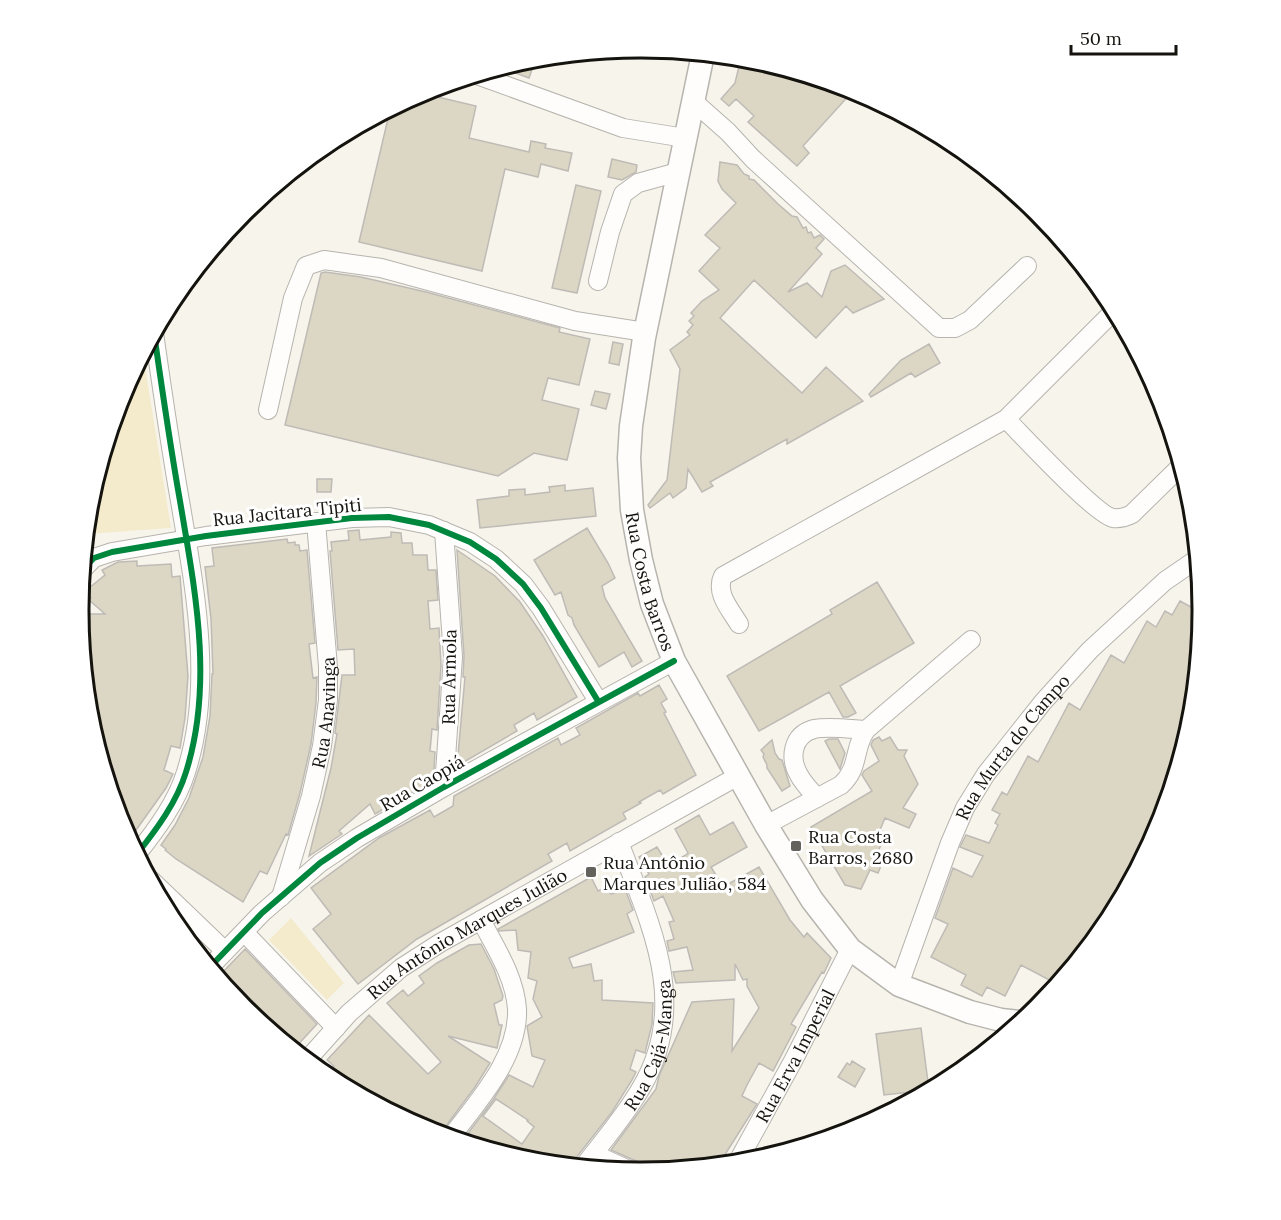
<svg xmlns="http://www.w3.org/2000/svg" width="1281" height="1220" font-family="Lora,serif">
  <rect width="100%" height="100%" fill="#f7f4ec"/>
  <path fill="#f4eacc" d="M143,354L171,528L86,534L89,500L121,395Z
    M291,918L344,983L327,1000L269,940Z"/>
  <path fill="#dcd6c4" stroke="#bebbb6" stroke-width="1.5" fill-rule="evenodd" d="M741,58L750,59L854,90L803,146L809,153L797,166L748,122L754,116L736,99L729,106L721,99L735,83Z
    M525,61L534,64L529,78L502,68Z
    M421,93L476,106L469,138L529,152L531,141L546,144L545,148L572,153L568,171L541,164L538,177L505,169L482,271L359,242L390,110Z
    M612,159L637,165L636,172L622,180L608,177Z
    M720,162L737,165L744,174L749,176V179L754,180L778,204L792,216L797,217L803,228L806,227L808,233L811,232L814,238L820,235L824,239L816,248L822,254L788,292L807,283L822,297L831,271L845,265L884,299L853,313L846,306L816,338L754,280L720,318L802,393L826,367L863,401L787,444V439L744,463L710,482L713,486L702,492L688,469L686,488L673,498L670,493L650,508L648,505L667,480L680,369L670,350L690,335L687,332L693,325L689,321L694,316L691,313L702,301L719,290L699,271L720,248L705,235L736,203L722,189L718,181Z
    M576,185L601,191L577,293L552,288Z
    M325,272L361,277L426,292L560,328L559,332L590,339L579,385L548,378L542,400L579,409L567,460L534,453L498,476L285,425L321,273Z
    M613,342L623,344L619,365L609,363Z
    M929,344L940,363L915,377L911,373L871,397L869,394L901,360Z
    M595,391L610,394L606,409L591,405Z
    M317,479H332L331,492H317Z
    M565,485V491L593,488L596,516L480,528L477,500L509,496V490L525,489V495L550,492L549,487Z
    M587,528L608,563L615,578L602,586L605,598L642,661L632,667L624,652L599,667L574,625L572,618L568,615L561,592L555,595L534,560Z
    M359,530L360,540L391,537V532L401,533L402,543H412L413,555H427L428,570H436L438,600L428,601L430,629L439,628L441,665L437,730L432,729L430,751L435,752L434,770L432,781L375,814L370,804L339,831L342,834L309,856L331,768L337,734L335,733L342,675H355L354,649L338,650L330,551H332L331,542L349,540L348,531Z
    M287,539L288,543L295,542V545H299L300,551L307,550L315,643L309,644L313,678L317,677L316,703L311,744L300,793L288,835L286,834L267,874L260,871L243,902L176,859L165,850L166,849L161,845L175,825L189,798L203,757L210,716L212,674H213L211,619L205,567L214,566L212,548Z
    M457,550L495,576L520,602L543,636L577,697L537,720L534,713L514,725L517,731L457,766L465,677H463L464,656Z
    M137,561V566L171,564L172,577L180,576L188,676L185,718L180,748L171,746L164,770L173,774L166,788L129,840L121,825L102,763L106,757L100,753L89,719L80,621V614H105L89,600L91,598L84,592L105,575L102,570L118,562Z
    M877,582L914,643L840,686L856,713L848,717H843L829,692L759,731L727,676L832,614L830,610Z
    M1180,601L1202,613L1192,720L1160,825L1108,923L1057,984L1021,965L1005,996L987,987L982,996L961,985L966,975L931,957L948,924L935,918L953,868L972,877L983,856L960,847L966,835L989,843L998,825L995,823L1000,814L992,810L1002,792L1007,795L1028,756L1038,762L1069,703L1080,710L1111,655L1124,663L1147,621L1156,627L1165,611L1172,615Z
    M659,685L667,699L661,703L666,712L664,713L696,775L663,794L660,790L639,802L641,803L623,813L626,819L570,851L567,843L548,854L552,861L417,939L358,984L313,929L331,914L311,888L379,838L430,810L434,817L453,806L454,796L558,738L561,745L580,735L576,728L638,693L640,696Z
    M879,737L882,741L890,737L898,750H907L904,756L918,784L903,808L916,814L909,828L885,818L880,830L886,834L875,858L883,861L878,873L870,870L861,889L845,885L811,827L872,791L862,775L864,771L879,761L871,745L873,740Z
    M829,739H838L845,753L840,769L825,741Z
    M772,740L775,753L779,759L782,760L790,786L782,791L767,768V765L763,757L764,754L761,750Z
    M699,815L710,835L733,822L747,847L711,867L723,887L759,867L790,920L804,937L807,933L831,958L824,973L822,972L791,1024L796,1027L773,1071L759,1063L747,1085L742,1096L757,1104L719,1164L642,1172L640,1165L636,1161L611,1150L656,1089L659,1076L692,1002L734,999L732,1051L759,1008L747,986V979L743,980L735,964V980L676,983L673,972L693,970L687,947L669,951L667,941L674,939L669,922L674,921L663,896L654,901L645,877L649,874L639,857L657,847L668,865L686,855L688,853L675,829Z
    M591,877L598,891L608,886L611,894L625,889L633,910L627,914L634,932L569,958L573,968L591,964L594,981L602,980V1000L653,1003L652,1024L645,1053L636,1050L630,1069L636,1072L632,1080L612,1112L575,1159L573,1165L531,1161L463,1140L493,1100L509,1075L533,1087L545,1060L532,1056L527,1026L542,1017L533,999L537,981L528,978L531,952L518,950L516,930L499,931L498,929ZM496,1099L528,1120L527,1121L534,1127L522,1144L483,1116Z
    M481,944L494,969L503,996L502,1000L494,1004L499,1025H502L497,1048L448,1036L490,1063L475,1087L440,1134L425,1129L326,1075L334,1066L327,1060L369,1015L428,1074L441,1062L387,1003L403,990L408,996L424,983L419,976L437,963L469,945Z
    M245,949L317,1024L294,1049L243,1007L218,977Z
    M921,1028L929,1090L884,1095L876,1034Z
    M852,1061L865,1069L855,1087L838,1077L847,1063L850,1065Z"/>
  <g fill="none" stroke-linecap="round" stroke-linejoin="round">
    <defs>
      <g id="minor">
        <path d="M477,75L623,128L685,138"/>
        <path d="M693,101L728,132L753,159L939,328H955L970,320L1027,266"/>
        <path d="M598,281L610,232L623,194L638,183L678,172"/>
        <path d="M268,410L293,298L306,266L324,260L381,268L575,321L645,332"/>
        <path d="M1006,419C1023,436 1096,515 1113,518C1120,519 1126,517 1132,514L1181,466"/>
        <path d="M444,531L453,657L444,787"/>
        <path d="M82,570L94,558L112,552L206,536L352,518L389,517L429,525L470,542L496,559L523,584L541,608L598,701"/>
        <path d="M739,624C730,609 715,593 723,576L1006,419L1115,310"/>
        <path d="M817,798C811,791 803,783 799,775C789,758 792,735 814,729C829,726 850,729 866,730"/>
        <path d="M766,825L841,785C860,768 853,748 866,730L971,640"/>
        <path d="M137,854C156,830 177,802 186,772C214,684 195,590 180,501C170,445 162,389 154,333"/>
        <path d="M151,880L225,951"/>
        <path id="s1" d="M281,897L311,796L322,746L328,700V667L316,522"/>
        <path d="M244,932L336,1028"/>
        <path d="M210,967L262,913L320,863L357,838L444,787L674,661"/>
        <path id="s2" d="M899,985L950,843L965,808L986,774L1043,702L1090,650L1165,581L1197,559"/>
        <path id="s3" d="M307,1060L349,1013L401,968L440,943L738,776"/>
        <path d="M451,1137C478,1101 519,1057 517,1009C515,977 495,947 481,920"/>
        <path d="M594,1154L631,1171"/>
        <path id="s4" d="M737,1163L793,1061L850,949"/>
        <path id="s5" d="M584,1166C603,1141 625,1116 641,1088C691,1004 650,924 619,842"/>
      </g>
      <g id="major">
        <path id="s6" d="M703,54L644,338L631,426L629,458L632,510L641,560L652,604L674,661L766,825L812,900L850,949L899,985L970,1012L1001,1020L1020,1022"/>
      </g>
    </defs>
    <use href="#minor" stroke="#b6b4ad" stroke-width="20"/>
    <use href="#major" stroke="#b6b4ad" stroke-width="25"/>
    <use href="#minor" stroke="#fefdfc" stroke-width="18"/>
    <use href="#major" stroke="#fefdfc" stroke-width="22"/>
    <defs>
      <path id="cycleway" d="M82,570L94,558L112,552L206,536L352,518L389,517L429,525L470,542L496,559L523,584L541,608L598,701
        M137,854C156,830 177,802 186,772C214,684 195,590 180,501C170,445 162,389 154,333
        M210,967L262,913L320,863L357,838L444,787L674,661"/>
    </defs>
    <use href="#cycleway" stroke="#fff" stroke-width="10"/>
    <use href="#cycleway" stroke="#00873e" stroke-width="6"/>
  </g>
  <g fill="#63625c" stroke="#fff" stroke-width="2">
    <rect x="790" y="840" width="12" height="12" rx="3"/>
    <rect x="585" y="866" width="12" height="12" rx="3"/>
  </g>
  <g text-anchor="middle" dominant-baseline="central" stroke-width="6" stroke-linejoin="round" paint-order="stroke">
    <g font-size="18" fill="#14130e" stroke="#fff">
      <text transform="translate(287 512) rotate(-6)">Rua Jacitara Tipiti</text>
      <text stroke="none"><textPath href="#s6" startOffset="537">Rua Costa Barros</textPath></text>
      <text transform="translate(449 677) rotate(-89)">Rua Armola</text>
      <text stroke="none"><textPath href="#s1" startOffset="190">Rua Anavinga</textPath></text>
      <text stroke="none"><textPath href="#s2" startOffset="266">Rua Murta do Campo</textPath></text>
      <text transform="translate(422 783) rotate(-30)">Rua Caopiá</text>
      <text stroke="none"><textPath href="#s3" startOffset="206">Rua Antônio Marques Julião</textPath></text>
      <text stroke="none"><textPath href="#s5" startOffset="141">Rua Cajá-Manga</textPath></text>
      <text stroke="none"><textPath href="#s4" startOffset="122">Rua Erva Imperial</textPath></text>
    </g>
    <g font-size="18" fill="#14130e" stroke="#fff" text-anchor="start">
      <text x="808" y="836">Rua Costa<tspan x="808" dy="21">Barros, 2680</tspan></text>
      <text x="603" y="862">Rua Antônio<tspan x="603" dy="21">Marques Julião, 584</tspan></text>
    </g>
  </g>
  <path d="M0 0H1281V1220H0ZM640 58H641A551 551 0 0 1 1192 609V611A551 551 0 0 1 641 1162H640A551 551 0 0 1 89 611V609A551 551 0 0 1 640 58Z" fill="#fff" fill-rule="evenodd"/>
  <path fill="none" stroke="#14130e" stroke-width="3" d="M640 58H641A551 551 0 0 1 1192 609V611A551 551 0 0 1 641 1162H640A551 551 0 0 1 89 611V609A551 551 0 0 1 640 58Z"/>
  <path d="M1071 45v9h105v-9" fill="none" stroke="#14130e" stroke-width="3"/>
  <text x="1080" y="45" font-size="18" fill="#14130e" stroke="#ffffff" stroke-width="4.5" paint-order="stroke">50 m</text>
</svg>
